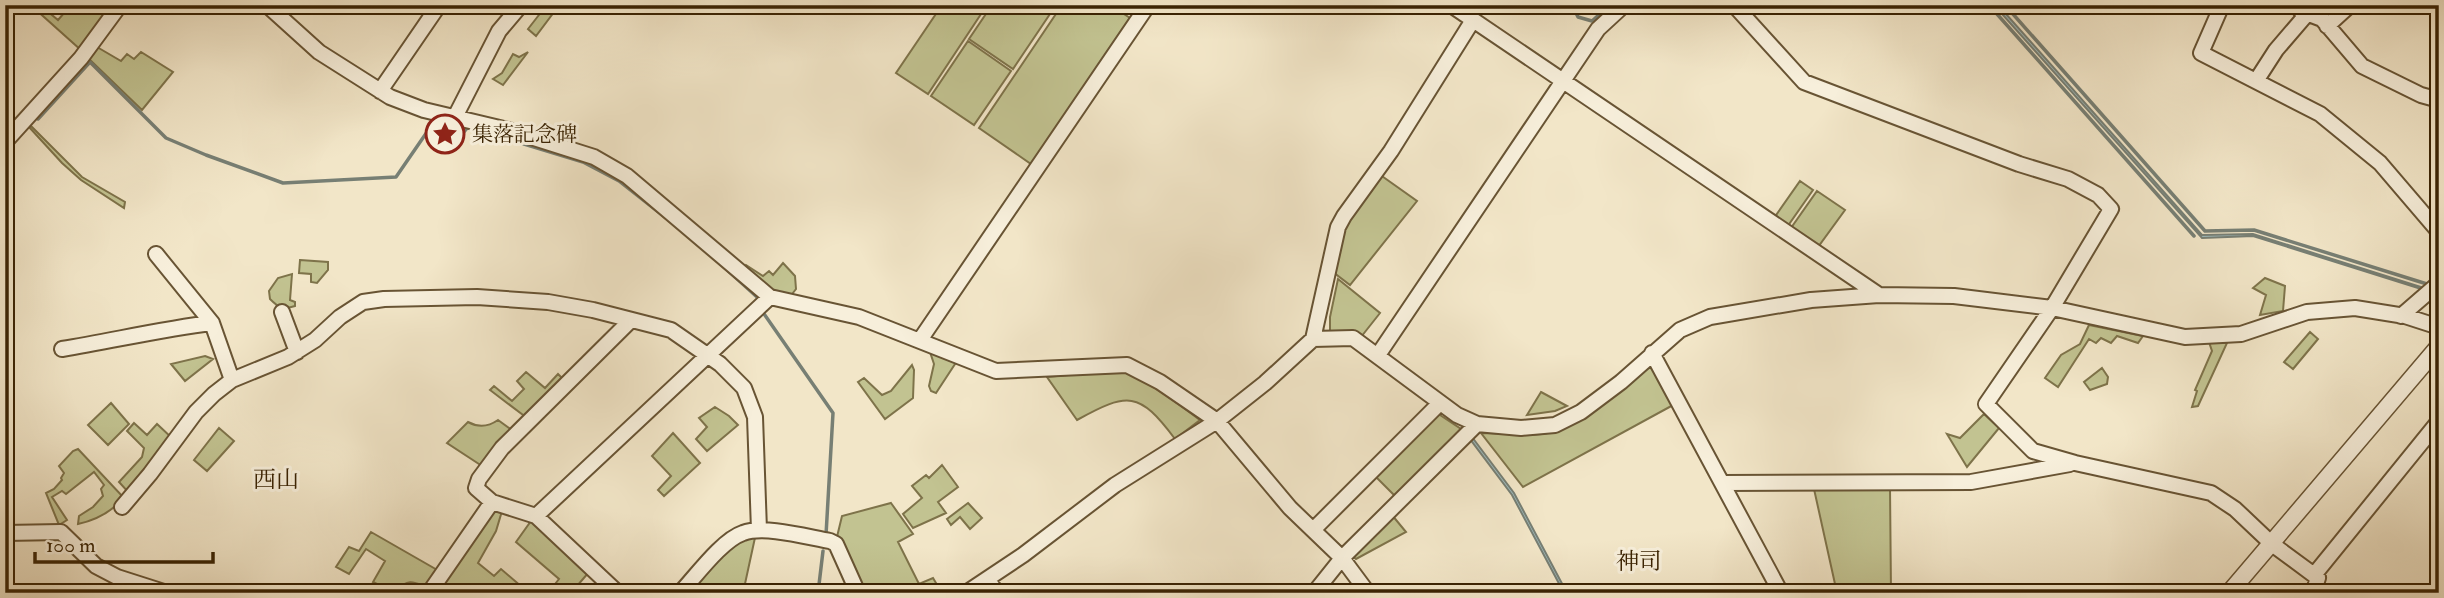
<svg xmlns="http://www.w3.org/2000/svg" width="2444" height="598" font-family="'IM FELL Double Pica','Noto Serif JP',serif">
  <rect width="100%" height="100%" fill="#f2e6c8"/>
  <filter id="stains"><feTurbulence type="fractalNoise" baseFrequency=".00286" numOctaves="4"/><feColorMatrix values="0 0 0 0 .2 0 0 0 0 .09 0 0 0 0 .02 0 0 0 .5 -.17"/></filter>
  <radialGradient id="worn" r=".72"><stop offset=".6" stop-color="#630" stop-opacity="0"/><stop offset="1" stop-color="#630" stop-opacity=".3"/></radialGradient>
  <path fill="#c2c391" stroke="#7e734a" stroke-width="2" d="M36,5H40L58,20L71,5H98L109,13L82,51L34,8Z
    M535,5H543L554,12L536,36L528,29L542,11Z
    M942,5H987L928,94L896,73Z
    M992,5H1056L1013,69L969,39Z
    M1062,5H1110L1130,18L1031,164L979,128Z
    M968,41L1011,71L974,125L931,96Z
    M97,47L121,61L127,54L134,59L141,52L173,72L142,110L88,58Z
    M528,52L503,85L493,79L502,73L513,54L519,57Z
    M31,126L82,177L125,202L124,208L81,180L62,163L29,127Z
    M1379,174L1417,201L1350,285L1333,272L1340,230Z
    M1800,181L1813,190L1787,227L1774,218Z
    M1817,191L1845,210L1818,247L1791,228Z
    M300,260L328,262V270L317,283L311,282V274L299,273Z
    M783,263L795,276L796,289L789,298L770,295L742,270L746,265L763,276L769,271L773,275Z
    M292,274L290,300L295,302V306C282,310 279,308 270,299L269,291L278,278Z
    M2265,278L2285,286L2283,311L2260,315L2266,295L2253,288Z
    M1338,279L1380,313L1361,337L1330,331V317Z
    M2089,325L2143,336L2138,343L2117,336L2111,343L2101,338L2096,343L2089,339L2058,387L2045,378L2061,355L2080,344Z
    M2310,332L2318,339L2293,369L2284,362Z
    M2209,342L2227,343L2198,406L2192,407L2197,391L2195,390L2212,351Z
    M930,352L957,361L936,393L931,391L929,386L934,364Z
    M205,356L213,359L185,381L171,364Z
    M912,365L914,370L913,398L885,419L858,382L864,378L882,395L891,391Z
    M1647,366L1656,371L1675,404L1523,487L1481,433C1501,433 1522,436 1542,434C1583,429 1618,392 1647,366Z
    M2102,368L2108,377L2107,384L2090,390L2084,382Z
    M1120,370C1149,381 1174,401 1200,420L1175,439C1139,391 1128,392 1077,420L1047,377Z
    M526,372L545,388L558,374L565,381L527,418L490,390L494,386L512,401L524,389L517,381Z
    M1541,392L1567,406L1555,411L1527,415Z
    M111,403L129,424L108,445L88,425Z
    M715,407L729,416L738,425L707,451L696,439L707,427L699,418Z
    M1437,413L1461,429L1395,496L1376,477Z
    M1984,414L1999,428L1967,467L1947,434L1960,438Z
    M498,420L513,431L482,466L447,443L468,422C479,428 488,427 498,420Z
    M134,423L147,435L157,424L172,438L129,493L119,482L142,457L144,448L127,431Z
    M219,428L234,441L207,471L194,460Z
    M673,433L700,463L664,496L658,490L671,476L652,456Z
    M78,449L124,498C111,512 97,520 78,524L79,516L93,507L103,496L101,489L104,485L94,472L66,494L62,491L52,497L67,520L59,525L46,493L54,489L62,480L61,478L64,473L59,466L73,451Z
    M942,465L958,487L938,502L946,513L913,528L903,514L922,498L912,486L926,475L929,478Z
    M1890,488L1891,593H1837L1814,489Z
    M891,503L913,534L898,542L919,584L933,578L942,593H862L836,541L842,516Z
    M968,503L982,518L970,529L960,517L951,525L947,519Z
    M492,507L502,511L496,531L478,563L494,576L501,569L529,593H437Z
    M1392,515L1406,532L1356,559L1352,556Z
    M531,521L589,572L571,593H548L559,579L516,542Z
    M371,532L439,571L427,587C414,582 408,578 397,590L387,589L373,582L385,561L366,549L349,574L336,567L349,547L359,551Z
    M756,533L743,593H684L728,546Z"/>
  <path fill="#9fbdc0" stroke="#777f74" stroke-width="2" d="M1994,5H1998L2202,235L2253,234L2424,288V290L2253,236L2202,238Z
    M1472,437L1514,493L1567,593H1564L1512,495L1470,439Z"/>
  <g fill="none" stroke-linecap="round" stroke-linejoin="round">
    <path stroke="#777f74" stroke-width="3.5" d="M1572,5L1578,17L1592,21L1610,5
      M1989,5L2194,236
      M2005,5L2205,231L2254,230L2427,284
      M38,119L90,62L166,138L206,155L283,183L396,177L427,132L455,143L468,127L583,162L619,181L676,226
      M714,258L757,297
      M762,311L833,413L826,535
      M818,593L823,551"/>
    <defs>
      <path id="minor" d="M267,5L319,52L390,97L424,110L512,131L594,157L627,176L770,297L859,317L996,371L1127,365L1160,382L1217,421L1290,508L1342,558L1368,593
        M1451,5L1879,295
        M1734,5L1804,82L2019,164L2068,179L2098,195L2111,209L2052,308L1986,404L2033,451L2075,463L2211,493L2235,509L2272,544L2318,578L2313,593
        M2222,5L2201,53L2320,114L2380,163L2439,232
        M2296,5L2301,11L2322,19L2362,66L2421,95L2439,100
        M2327,26L2350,5
        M2256,81L2276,50L2307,14
        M380,91L439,5
        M455,117L499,31L521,5
        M5,142L81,58L120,5
        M156,254L212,323L232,380
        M282,312L297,352
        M2401,316L2439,283
        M1313,339L1338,227L1344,216L1391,151L1473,20
        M920,340L1148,5
        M62,349C112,341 161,329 212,323
        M1652,353L1781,593
        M1378,355L1598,29L1624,5
        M1723,483L1971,482L2070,464
        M122,507L150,474L196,412L214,394L232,380L288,357L315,340L340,317L363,302L384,299L477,297L548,302L593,310L671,330L720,364L744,388L755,417L759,530
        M536,516L770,297
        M1313,530L1439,404
        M5,533L61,532L96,566L117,577L167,593
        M2314,575L2439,421
        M988,580L997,593
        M429,593L492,502
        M618,593L536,516L492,502L476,488L479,479L502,448L631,320
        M680,593C696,576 722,540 743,533C764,525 807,537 830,541L836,544L858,593
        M966,593L1023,555L1115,485L1217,421L1265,383L1313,339L1353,338L1457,415L1477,424L1521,428L1555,425L1581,412L1621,382L1680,330L1710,317L1811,300L1879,295L1954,296L2052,308L2185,337L2241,334L2307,312L2355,308L2405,316L2439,327
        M1314,593L1342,558L1477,424"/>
      <path id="tertiary" d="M2229,593L2439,346"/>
    </defs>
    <use href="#minor" stroke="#685434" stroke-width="18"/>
    <use href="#tertiary" stroke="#685434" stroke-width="19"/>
    <use href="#minor" stroke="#f7efdb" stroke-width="14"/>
    <use href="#tertiary" stroke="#f7efdb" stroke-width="16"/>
  </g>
  <defs>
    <symbol id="sight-ring" viewBox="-11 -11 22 22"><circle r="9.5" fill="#f7efdb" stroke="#8f2418" stroke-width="1.5"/><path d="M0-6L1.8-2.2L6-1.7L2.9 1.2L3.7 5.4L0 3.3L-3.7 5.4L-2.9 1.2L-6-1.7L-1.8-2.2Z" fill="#8f2418"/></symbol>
  </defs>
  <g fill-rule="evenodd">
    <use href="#sight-ring" x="423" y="112" width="44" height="44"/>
  </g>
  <g text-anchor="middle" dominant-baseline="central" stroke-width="6" stroke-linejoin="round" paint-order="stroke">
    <g font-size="21" fill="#3a2303" stroke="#f7efdb" text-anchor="start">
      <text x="472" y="134">集落記念碑</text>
    </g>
    <g font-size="23" fill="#3a2303" stroke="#f7efdb">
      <text x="276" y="479">西山</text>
      <text x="1639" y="561">神司</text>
    </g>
  </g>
  <rect width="2444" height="598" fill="none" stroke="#f2e6c8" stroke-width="28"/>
  <rect x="7" y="7" width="2430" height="584" fill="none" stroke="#3a2303" stroke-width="3.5"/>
  <rect x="14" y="14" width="2416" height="570" fill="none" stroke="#3a2303" stroke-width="2"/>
  <path d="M35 552v10h178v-10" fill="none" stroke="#3a2303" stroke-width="3.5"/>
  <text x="46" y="552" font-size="21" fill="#3a2303" stroke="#f7efdb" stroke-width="5" paint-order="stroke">100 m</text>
  <rect width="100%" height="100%" filter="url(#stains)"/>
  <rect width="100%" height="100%" fill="url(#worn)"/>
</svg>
